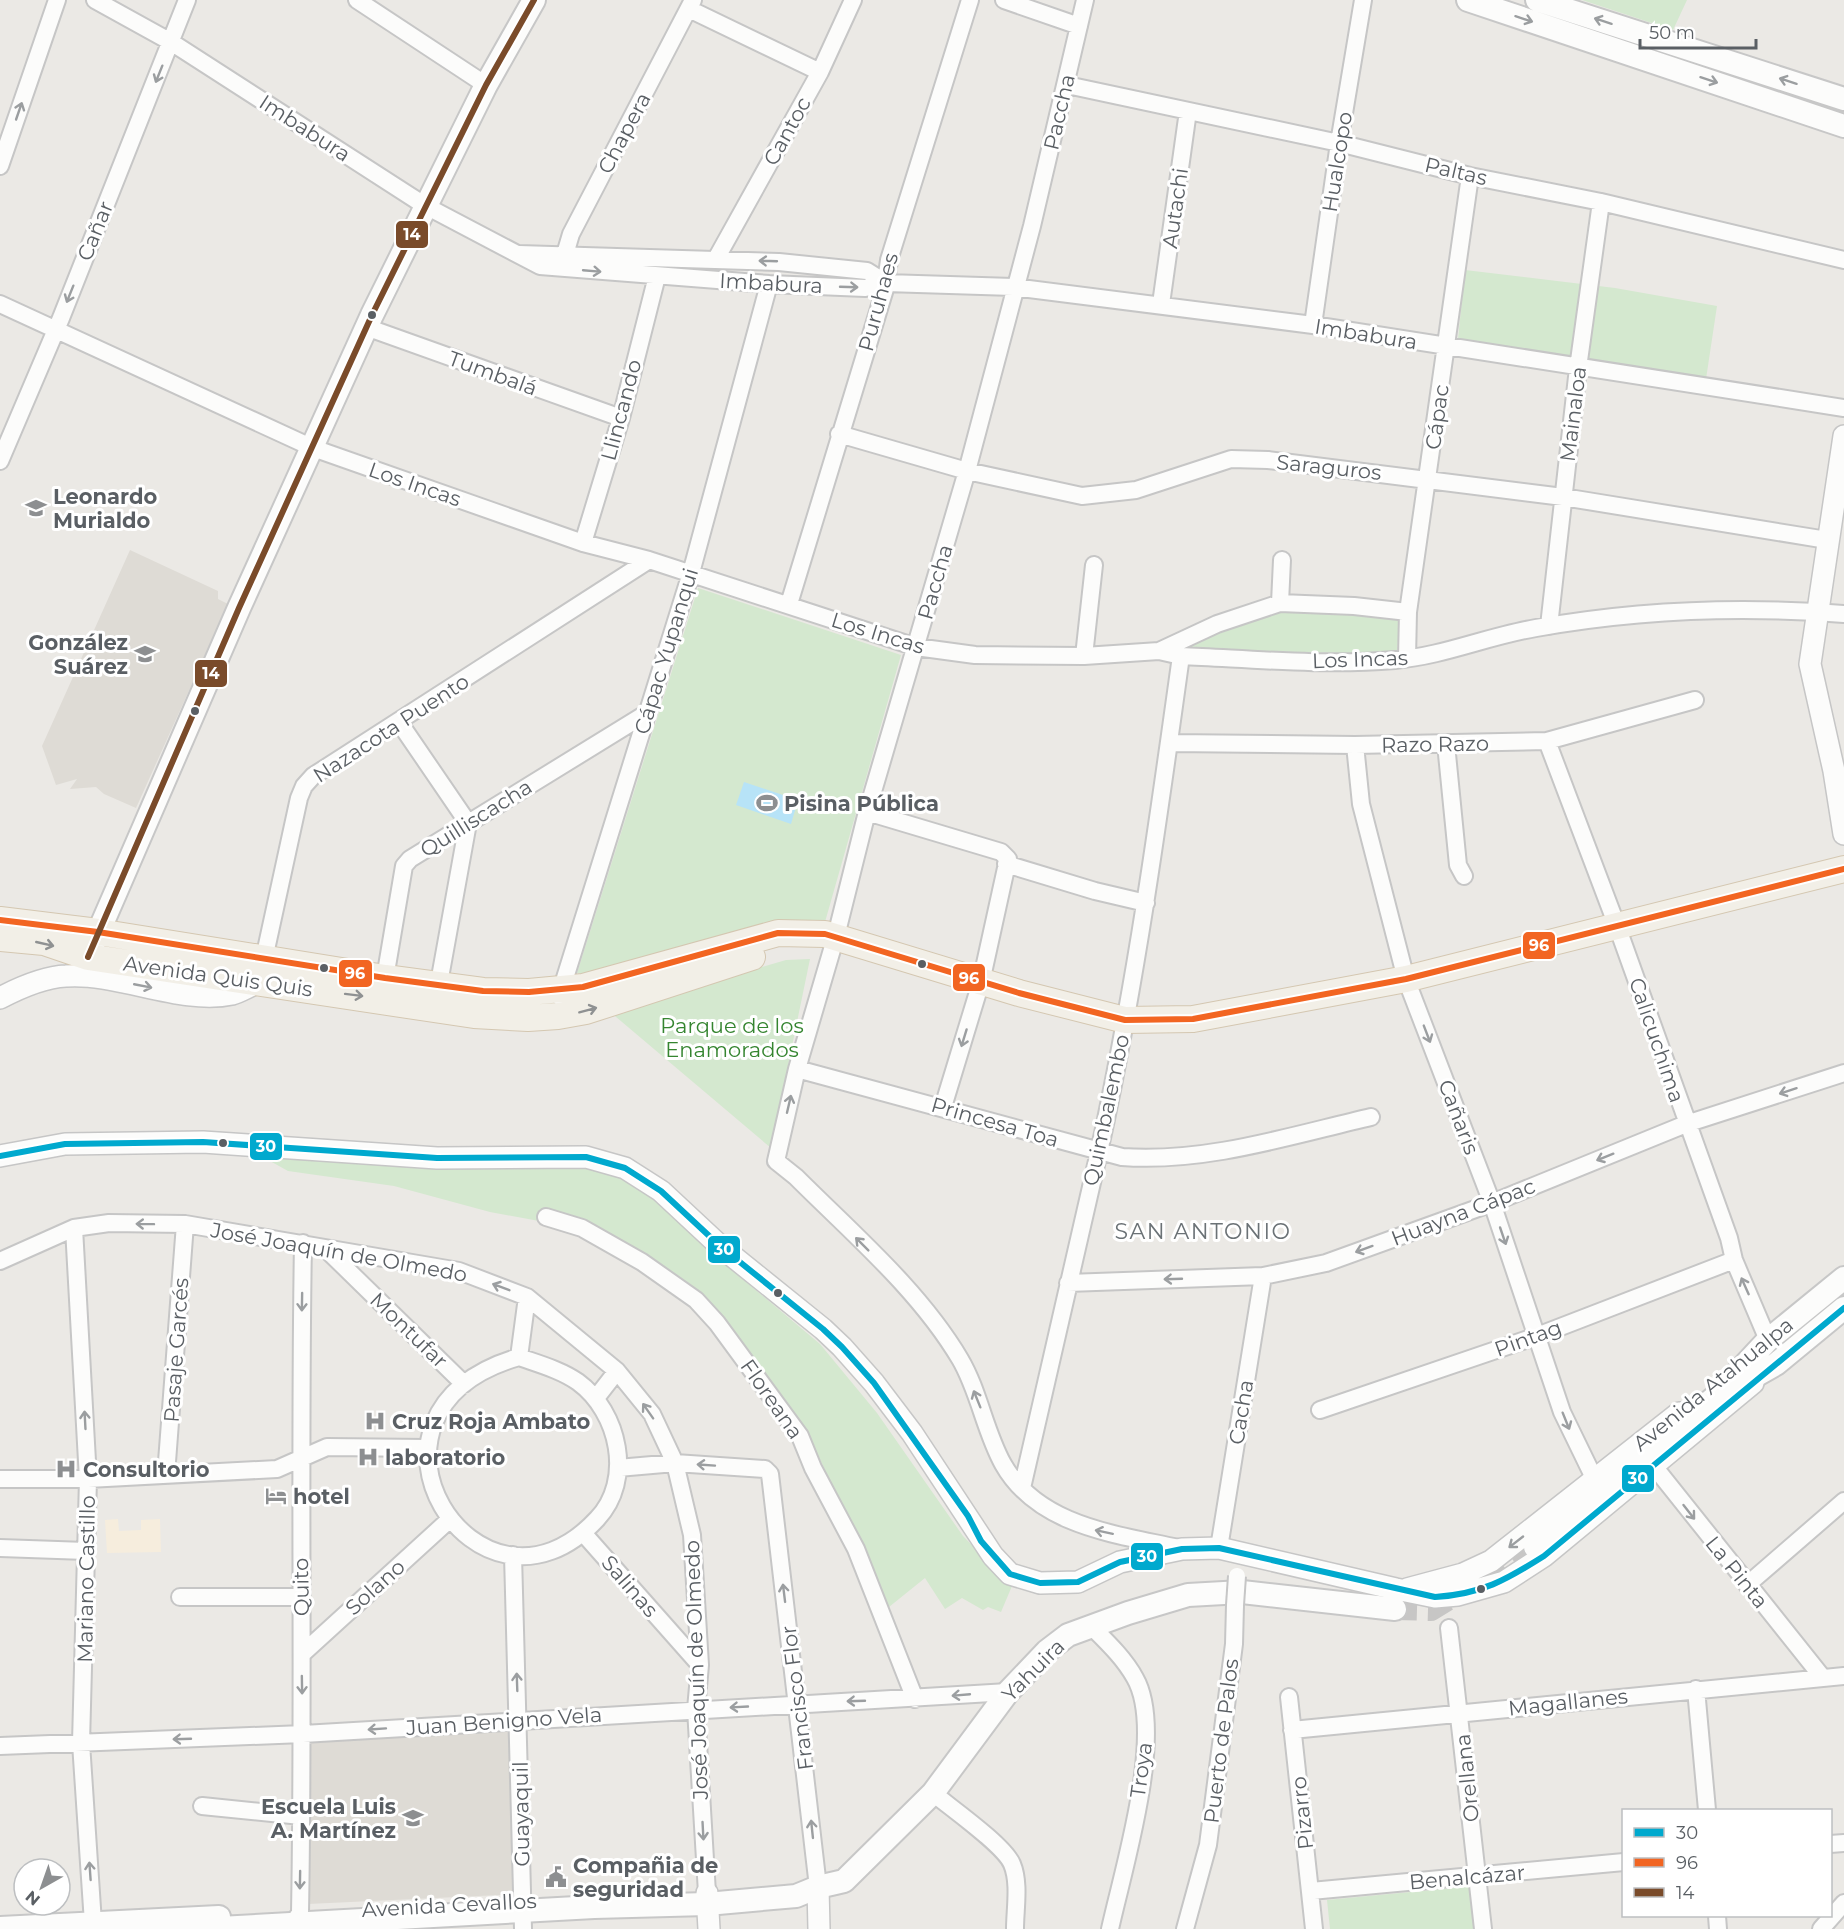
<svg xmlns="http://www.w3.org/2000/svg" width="1844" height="1929" font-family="Montserrat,sans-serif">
  <rect width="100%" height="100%" fill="#ebe9e5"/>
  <path fill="#f6eddd" d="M118,1519L119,1531L141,1530V1520L160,1519L161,1552L107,1553L105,1520Z"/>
  <path fill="#dedbd5" d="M130,550L218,591V599L228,604L136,808L104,794L96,787L70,789L77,779L56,785L42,746Z
    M513,1721L521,1894L308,1904L311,1741Z"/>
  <path fill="#d4e8cf" d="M1582,0H1687L1673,30Z
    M1465,270L1615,288L1717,306L1706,379L1458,339Z
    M698,588L901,655L825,922L588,975L577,973Z
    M1273,598L1401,605L1397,654L1188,650L1167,641Z
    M810,959L771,1148L609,1011L786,960Z
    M261,1156L522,1168L590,1167L625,1178L667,1208L714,1255L820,1344L877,1413L963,1536L1012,1586L1001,1612L988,1607L983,1610L962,1598L945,1609L925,1578L889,1607L817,1453L777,1397L686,1302L609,1248L566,1226L490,1212L394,1186L288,1171Z
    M1473,1886L1477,1929H1330L1327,1900Z"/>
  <path fill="#b7e3f7" d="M744,782L798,800L791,824L736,805Z"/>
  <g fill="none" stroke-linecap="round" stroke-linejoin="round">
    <path stroke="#c7c6c5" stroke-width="22" stroke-dasharray="22 11" stroke-linecap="butt" d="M1395,1609L1431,1610L1535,1547"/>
    <defs>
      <path id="minor" d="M95,0L171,42L424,205L540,266L769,284L865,288L886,283L1013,287L1313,325L1844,408
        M357,0L486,85
        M1004,0L1079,26
        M1085,0L1032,226L967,471L867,812L836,936L797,1069L776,1161L796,1177C853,1234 919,1290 960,1359C979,1391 985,1432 1003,1464C1038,1526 1115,1534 1178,1548
        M689,9L820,72
        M1067,85L1339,143L1470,176L1601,202L1844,260
        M0,166L57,0
        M519,254L779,262L867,271L886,283
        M716,259L820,72L853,0
        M563,261L571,234L693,0
        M0,304L313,448L583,543L649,560L916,647L975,655L1084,656L1159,651L1181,656C1252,659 1324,666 1395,660C1443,656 1488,636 1536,628C1637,610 1742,606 1844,614
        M1161,304L1188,111
        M1313,325L1339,143L1363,0
        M366,327L621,418
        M839,434L967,471L1082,496L1136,490L1231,459L1268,460L1563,497L1827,540
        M0,461L61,318L187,0
        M583,543L621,418L657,276
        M1280,603L1282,560
        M789,604L885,289L889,260L970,0
        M1549,626L1578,368L1601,202
        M1159,651L1217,624L1280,603L1354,606L1408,612
        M1084,656L1094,565
        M1407,658L1408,612L1470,176
        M399,722L468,823L437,994
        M1547,741L1617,926L1729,1238L1734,1260L1768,1340
        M1169,743L1355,745L1547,741L1695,700
        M1446,744L1458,865L1464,876
        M1355,745L1361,804L1406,979L1492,1203L1562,1412L1595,1480
        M867,812L1001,852L1008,859L981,982L943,1107
        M1006,864L1095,891L1146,903
        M262,968L299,798L304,786L313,776L649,560
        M385,978L404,866L410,859L647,713
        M561,998L565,978L691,573L769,284
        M797,1069L1122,1157C1206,1163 1289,1136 1371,1117
        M546,1217L582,1228L642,1262L696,1300L717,1323L800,1436L813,1468L856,1549L915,1699
        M74,1228L88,1479L81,1743L93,1923L90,1929
        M327,1250L464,1384
        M0,1261L74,1228L109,1223L185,1224L459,1271L527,1297L617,1371L652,1414L675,1463L692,1535L700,1665L696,1709L707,1893
        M1068,1283L1263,1276L1326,1263L1492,1203L1686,1124L1844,1073
        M519,1357C539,1364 561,1370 578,1382C619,1412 634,1480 597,1519C479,1646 328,1412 519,1357Z
        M519,1357L527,1297
        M596,1398L617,1371
        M1320,1410L1537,1336L1734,1260
        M1653,1465L1823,1678
        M618,1468L675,1463L765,1469L770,1474L818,1887
        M166,1475L185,1224
        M0,1479H88L277,1469L327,1447L428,1448
        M1022,1488C1047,1376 1074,1264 1099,1152C1135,988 1158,822 1181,656
        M584,1534L700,1665
        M0,1548L86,1551
        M1219,1548L1263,1276
        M513,1555L523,1929
        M1747,1585L1844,1501
        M180,1597H301
        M1091,1626C1107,1642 1124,1658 1135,1678C1166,1732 1123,1869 1110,1929
        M1449,1628L1483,1929
        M302,1654L449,1520
        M1696,1689L1707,1810
        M1289,1697L1314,1929
        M1292,1730L1844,1676
        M0,1746L303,1734L1008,1692
        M933,1793C951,1808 1004,1845 1012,1864C1020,1883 1015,1909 1015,1929
        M202,1806L301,1816
        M1830,1844L1844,1843
        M1311,1891L1624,1862
        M1717,1916L1718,1929
        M293,1929V1923L300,1913C304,1690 299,1467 303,1243
        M1185,1929L1208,1845L1234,1644L1235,1605
        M1821,1929L1844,1903"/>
      <path id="tertiary" d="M1844,436L1810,664L1834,771L1844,834
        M0,998C19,988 45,977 66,976C118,972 182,1005 232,994C240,992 249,986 257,983
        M0,1156L65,1144L203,1142L437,1158L586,1157L625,1168L661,1191L720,1246L823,1329L842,1347L874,1383L912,1433L993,1556L1010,1574L1040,1583L1078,1582L1120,1562L1182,1549L1219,1548L1396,1589L1435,1597L1458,1595L1504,1582L1544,1556L1753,1383
        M1407,1589L1463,1574L1491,1561L1679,1413
        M818,1887L819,1929
        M707,1893L709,1929"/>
      <path id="secondary" d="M1468,0L1844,126
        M1537,0L1844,99
        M92,947L239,608L372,315L486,85L534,0
        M1732,1389L1776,1364L1844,1308
        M1535,1547L1714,1398L1768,1340L1844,1278
        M0,1928L219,1917
        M201,1929L594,1907L707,1904L796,1896L818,1887L844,1881L933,1793L1008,1692L1047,1651L1068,1635L1128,1613L1188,1595L1242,1592L1395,1609"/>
      <path id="primary" d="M0,920L98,932L385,978L483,991L529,992L583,987L778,933L825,934L1019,993L1125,1020L1193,1019L1406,979L1844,869
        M0,938L44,942L88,957L474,1015L528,1018L558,1016L586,1011L752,957"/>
    </defs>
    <use href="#minor" stroke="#c6c6c6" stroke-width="20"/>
    <use href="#tertiary" stroke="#c6c6c6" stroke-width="24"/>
    <use href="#secondary" stroke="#c7c7c7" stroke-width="26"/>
    <use href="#primary" stroke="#d4c7b1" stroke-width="28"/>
    <use href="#minor" stroke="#fcfcfb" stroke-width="16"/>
    <use href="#tertiary" stroke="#fcfcfb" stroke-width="21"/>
    <use href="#secondary" stroke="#fcfcfb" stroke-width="22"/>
    <use href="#primary" stroke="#f2efe7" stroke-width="26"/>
    <defs>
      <path id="minor-bridge" d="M1235,1605L1237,1576"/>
    </defs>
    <use href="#minor-bridge" stroke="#c6c6c6" stroke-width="20" stroke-linecap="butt"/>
    <use href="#minor-bridge" stroke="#fcfcfb" stroke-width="16"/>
    <defs>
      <path id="bus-1" d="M0,1156L65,1144L203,1142L437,1158L586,1157L625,1168L661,1191L720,1246L823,1329L842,1347L874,1383L968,1516L981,1541L1010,1574L1040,1583L1078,1582L1120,1562L1182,1549L1219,1548L1435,1597C1482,1594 1506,1580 1544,1556L1844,1308"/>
      <path id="bus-2" d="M0,920L98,932L385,978L483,991L529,992L583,987L778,933L825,934L1019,993L1125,1020L1193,1019L1406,979L1844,869"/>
      <path id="bus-3" d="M88,957L239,608L372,315L486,85L534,0"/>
    </defs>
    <use href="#bus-1" stroke="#fff" stroke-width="10"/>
    <use href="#bus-2" stroke="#fff" stroke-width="10"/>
    <use href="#bus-3" stroke="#fff" stroke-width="10"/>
    <use href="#bus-1" stroke="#00a9ce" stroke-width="6"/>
    <use href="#bus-2" stroke="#f26522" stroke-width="6"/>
    <use href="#bus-3" stroke="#7a4b2a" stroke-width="6"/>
  </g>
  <defs><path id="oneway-shaft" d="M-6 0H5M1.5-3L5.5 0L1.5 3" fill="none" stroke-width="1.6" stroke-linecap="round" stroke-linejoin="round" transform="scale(1.5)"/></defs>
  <g stroke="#9b9ea0">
    <use href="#oneway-shaft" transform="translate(1524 19) rotate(18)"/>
    <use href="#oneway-shaft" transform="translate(1603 21) rotate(-162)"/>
    <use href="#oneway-shaft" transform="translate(159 74) rotate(112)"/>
    <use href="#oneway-shaft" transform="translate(1709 80) rotate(18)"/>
    <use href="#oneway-shaft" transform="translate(1788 81) rotate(-162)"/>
    <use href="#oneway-shaft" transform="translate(19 111) rotate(-71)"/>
    <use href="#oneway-shaft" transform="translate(768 261) rotate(-178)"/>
    <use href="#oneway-shaft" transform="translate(592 271) rotate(5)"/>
    <use href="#oneway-shaft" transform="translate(849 287) rotate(2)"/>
    <use href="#oneway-shaft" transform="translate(70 294) rotate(112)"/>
    <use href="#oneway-shaft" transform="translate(143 986) rotate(11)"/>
    <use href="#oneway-shaft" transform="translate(1427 1034) rotate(69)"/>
    <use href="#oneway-shaft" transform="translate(964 1038) rotate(107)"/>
    <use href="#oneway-shaft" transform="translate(1788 1091) rotate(162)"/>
    <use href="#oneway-shaft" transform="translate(789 1104) rotate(-77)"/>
    <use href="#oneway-shaft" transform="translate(1605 1157) rotate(158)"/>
    <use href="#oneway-shaft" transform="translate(145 1224) rotate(-179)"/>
    <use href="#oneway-shaft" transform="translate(1503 1236) rotate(71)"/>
    <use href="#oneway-shaft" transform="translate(862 1244) rotate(-135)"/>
    <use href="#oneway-shaft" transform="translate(1364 1249) rotate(160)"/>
    <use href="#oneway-shaft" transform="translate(1173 1279) rotate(178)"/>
    <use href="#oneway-shaft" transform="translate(1745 1286) rotate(-114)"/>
    <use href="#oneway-shaft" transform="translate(501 1287) rotate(-159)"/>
    <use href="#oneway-shaft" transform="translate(302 1302) rotate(91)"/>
    <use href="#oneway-shaft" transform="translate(977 1399) rotate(-112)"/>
    <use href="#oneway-shaft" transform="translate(648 1411) rotate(-125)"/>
    <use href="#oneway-shaft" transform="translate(85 1420) rotate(-93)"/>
    <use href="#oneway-shaft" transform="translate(1566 1421) rotate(68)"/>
    <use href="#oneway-shaft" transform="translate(706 1465) rotate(-176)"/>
    <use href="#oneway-shaft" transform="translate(1689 1512) rotate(52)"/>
    <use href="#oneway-shaft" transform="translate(1104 1532) rotate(-168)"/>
    <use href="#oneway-shaft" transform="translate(1516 1542) rotate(142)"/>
    <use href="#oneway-shaft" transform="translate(784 1593) rotate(-97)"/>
    <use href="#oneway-shaft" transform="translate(517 1682) rotate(-92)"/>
    <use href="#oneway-shaft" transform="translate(302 1685) rotate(89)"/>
    <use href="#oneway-shaft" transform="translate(961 1695) rotate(175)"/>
    <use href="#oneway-shaft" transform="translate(856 1701) rotate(178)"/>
    <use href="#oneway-shaft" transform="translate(739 1707) rotate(177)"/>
    <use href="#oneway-shaft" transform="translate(377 1729) rotate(176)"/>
    <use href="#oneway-shaft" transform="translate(182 1739) rotate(178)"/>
    <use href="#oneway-shaft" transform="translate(812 1829) rotate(-96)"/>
    <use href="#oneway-shaft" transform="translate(703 1831) rotate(87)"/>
    <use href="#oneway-shaft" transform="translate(90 1871) rotate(-94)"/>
    <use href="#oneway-shaft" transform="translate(300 1880) rotate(91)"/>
  </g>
  <g stroke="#8f9192">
    <use href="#oneway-shaft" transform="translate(45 944) rotate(13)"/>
    <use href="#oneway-shaft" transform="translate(354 995) rotate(7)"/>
    <use href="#oneway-shaft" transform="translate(588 1010) rotate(-15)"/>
  </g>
  <defs>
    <symbol id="school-bare" viewBox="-9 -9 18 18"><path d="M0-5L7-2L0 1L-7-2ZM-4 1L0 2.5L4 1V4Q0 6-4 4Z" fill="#8d8f91" stroke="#fff" stroke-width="2.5" paint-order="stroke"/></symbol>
    <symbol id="stadium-bare" viewBox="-9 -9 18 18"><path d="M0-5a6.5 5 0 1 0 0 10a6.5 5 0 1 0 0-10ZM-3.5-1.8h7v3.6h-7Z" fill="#8d8f91" stroke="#fff" stroke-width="2.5" paint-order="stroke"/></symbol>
    <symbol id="hospital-bare" viewBox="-9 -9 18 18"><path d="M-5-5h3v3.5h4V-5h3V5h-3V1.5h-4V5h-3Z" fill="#8d8f91" stroke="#fff" stroke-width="2.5" paint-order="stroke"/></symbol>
    <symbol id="hotel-bare" viewBox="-9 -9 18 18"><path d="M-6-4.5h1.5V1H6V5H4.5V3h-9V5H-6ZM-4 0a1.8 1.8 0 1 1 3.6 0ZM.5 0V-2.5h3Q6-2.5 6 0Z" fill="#8d8f91" stroke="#fff" stroke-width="2.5" paint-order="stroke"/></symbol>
    <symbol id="civic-bare" viewBox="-9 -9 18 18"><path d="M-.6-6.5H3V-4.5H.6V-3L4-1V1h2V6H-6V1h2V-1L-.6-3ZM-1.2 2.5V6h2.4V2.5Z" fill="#8d8f91" stroke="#fff" stroke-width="2.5" paint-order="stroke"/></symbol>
  </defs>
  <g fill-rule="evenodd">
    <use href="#school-bare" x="21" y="493" width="30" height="30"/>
    <use href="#school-bare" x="130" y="639" width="30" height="30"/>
    <use href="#stadium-bare" x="752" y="788" width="30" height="30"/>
    <use href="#hospital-bare" x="360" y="1406" width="30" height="30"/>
    <use href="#hospital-bare" x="353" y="1442" width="30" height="30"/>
    <use href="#hospital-bare" x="51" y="1454" width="30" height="30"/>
    <use href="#hotel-bare" x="261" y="1481" width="30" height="30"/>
    <use href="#school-bare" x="398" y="1803" width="30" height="30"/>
    <use href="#civic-bare" x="541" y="1862" width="30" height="30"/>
  </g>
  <g fill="#5a5f64" stroke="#fff" stroke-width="2">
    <circle cx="372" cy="315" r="5"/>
    <circle cx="195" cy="711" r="5"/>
    <circle cx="922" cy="964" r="5"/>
    <circle cx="324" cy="968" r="5"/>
    <circle cx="223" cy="1143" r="5"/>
    <circle cx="778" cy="1293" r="5"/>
    <circle cx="1481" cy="1589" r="5"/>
  </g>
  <g text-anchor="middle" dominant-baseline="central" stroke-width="6" stroke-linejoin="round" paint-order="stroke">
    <g font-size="21" fill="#5a5f64" stroke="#fff">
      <text transform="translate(1059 112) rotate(-77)">Paccha</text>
      <text transform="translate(305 128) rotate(33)">Imbabura</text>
      <text transform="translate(787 131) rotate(-61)">Cantoc</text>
      <text transform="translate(624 133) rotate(-62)">Chapera</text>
      <text transform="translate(1337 162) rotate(-81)">Hualcopo</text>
      <text transform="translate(1456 171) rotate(13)">Paltas</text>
      <text transform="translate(1175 208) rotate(-82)">Autachi</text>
      <text transform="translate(95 231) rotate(-68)">Cañar</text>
      <text transform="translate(771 283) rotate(3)">Imbabura</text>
      <text transform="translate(878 302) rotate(-75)">Puruhaes</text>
      <text transform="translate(1366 334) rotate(9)">Imbabura</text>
      <text transform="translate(493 373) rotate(20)">Tumbalá</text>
      <text transform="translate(621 410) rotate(-75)">Llincando</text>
      <text transform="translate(1573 414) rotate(-83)">Mainaloa</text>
      <text transform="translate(1437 417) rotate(-82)">Cápac</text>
      <text transform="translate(1329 467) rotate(6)">Saraguros</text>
      <text transform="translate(415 484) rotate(19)">Los Incas</text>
      <text transform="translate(935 582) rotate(-74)">Paccha</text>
      <text transform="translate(878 633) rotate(17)">Los Incas</text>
      <text transform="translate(666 651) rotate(-73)">Cápac Yupanqui</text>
      <text transform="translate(1360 659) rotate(-2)">Los Incas</text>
      <text transform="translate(391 728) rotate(-33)">Nazacota Puento</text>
      <text transform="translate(1435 744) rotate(-1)">Razo Razo</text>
      <text transform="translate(476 818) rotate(-32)">Quilliscacha</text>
      <text transform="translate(218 976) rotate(8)">Avenida Quis Quis</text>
      <text transform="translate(1657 1040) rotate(71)">Calicuchima</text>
      <text transform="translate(1106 1110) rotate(-78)">Quimbalembo</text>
      <text transform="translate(1459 1117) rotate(69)">Cañaris</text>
      <text transform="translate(995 1122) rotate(16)">Princesa Toa</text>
      <text transform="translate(1463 1212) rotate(-21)">Huayna Cápac</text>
      <text transform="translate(339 1252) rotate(10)">José Joaquín de Olmedo</text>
      <text transform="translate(409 1330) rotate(44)">Montufar</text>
      <text transform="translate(1528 1338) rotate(-20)">Pintag</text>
      <text transform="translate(176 1350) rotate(-86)">Pasaje Garcés</text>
      <text transform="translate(1713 1384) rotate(-39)">Avenida Atahualpa</text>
      <text transform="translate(772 1399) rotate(55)">Floreana</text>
      <text transform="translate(1241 1412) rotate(-81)">Cacha</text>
      <text transform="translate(1737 1572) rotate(51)">La Pinta</text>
      <text transform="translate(86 1579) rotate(-89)">Mariano Castillo</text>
      <text transform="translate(630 1586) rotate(49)">Salinas</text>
      <text transform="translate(301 1587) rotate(-91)">Quito</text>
      <text transform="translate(375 1587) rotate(-42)">Solano</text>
      <text transform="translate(696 1670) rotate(-92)">José Joaquín de Olmedo</text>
      <text transform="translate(1033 1670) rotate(-45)">Yahuira</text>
      <text transform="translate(797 1698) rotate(-97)">Francisco Flor</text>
      <text transform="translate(1568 1702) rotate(-6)">Magallanes</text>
      <text transform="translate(504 1721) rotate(-4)">Juan Benigno Vela</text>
      <text transform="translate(1221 1741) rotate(-83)">Puerto de Palos</text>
      <text transform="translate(1141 1770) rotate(-82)">Troya</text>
      <text transform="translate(1467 1778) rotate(-96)">Orellana</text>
      <text transform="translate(1302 1813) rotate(-96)">Pizarro</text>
      <text transform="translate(521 1814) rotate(-91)">Guayaquil</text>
      <text transform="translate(1467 1877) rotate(-5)">Benalcázar</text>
      <text transform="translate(449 1905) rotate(-3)">Avenida Cevallos</text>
    </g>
    <g font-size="21" font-weight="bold" fill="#5a5f64" stroke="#fff" text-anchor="start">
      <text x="53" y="496">Leonardo<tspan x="53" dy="24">Murialdo</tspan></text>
      <text x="128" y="642" text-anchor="end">González<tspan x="128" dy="24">Suárez</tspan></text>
      <text x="784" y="803">Pisina Pública</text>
      <text x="392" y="1421">Cruz Roja Ambato</text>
      <text x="385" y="1457">laboratorio</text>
      <text x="83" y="1469">Consultorio</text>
      <text x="293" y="1496">hotel</text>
      <text x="396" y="1806" text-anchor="end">Escuela Luis<tspan x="396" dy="24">A. Martínez</tspan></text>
      <text x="573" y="1865">Compañia de<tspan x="573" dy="24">seguridad</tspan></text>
    </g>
    <g font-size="21" fill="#358530" stroke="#fff">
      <text x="732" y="1025">Parque de los<tspan x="732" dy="24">Enamorados</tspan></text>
    </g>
    <g font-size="22" letter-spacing="1.5" fill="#6b7276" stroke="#fff">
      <text x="1203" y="1231">SAN ANTONIO</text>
    </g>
  </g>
  <g stroke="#fff" stroke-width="2">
    <rect x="395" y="220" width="34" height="29" rx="6" fill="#7a4b2a"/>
    <rect x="194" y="659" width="34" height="29" rx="6" fill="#7a4b2a"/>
    <rect x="1522" y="931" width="34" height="29" rx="6" fill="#f26522"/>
    <rect x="338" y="959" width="35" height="29" rx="6" fill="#f26522"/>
    <rect x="952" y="963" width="34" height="29" rx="6" fill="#f26522"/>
    <rect x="249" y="1132" width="34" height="29" rx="6" fill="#00a9ce"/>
    <rect x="707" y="1235" width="34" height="29" rx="6" fill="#00a9ce"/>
    <rect x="1621" y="1464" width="34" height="29" rx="6" fill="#00a9ce"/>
    <rect x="1130" y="1542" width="34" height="29" rx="6" fill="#00a9ce"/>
  </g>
  <g font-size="16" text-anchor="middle" font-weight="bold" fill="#fff">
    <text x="412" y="240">14</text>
    <text x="211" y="679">14</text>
    <text x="1539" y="951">96</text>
    <text x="355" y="979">96</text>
    <text x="969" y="984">96</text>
    <text x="266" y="1152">30</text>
    <text x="724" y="1255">30</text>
    <text x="1638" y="1484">30</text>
    <text x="1147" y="1562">30</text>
  </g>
  <rect x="1622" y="1809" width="210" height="108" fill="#ffffff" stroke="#bdbfc1" stroke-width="1.5"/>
  <rect x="1634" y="1828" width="30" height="9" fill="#00a9ce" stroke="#bdbfc1" stroke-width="1.5"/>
  <text x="1676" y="1839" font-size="18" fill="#5a5f64">30</text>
  <rect x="1634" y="1858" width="30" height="9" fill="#f26522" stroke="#bdbfc1" stroke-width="1.5"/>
  <text x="1676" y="1869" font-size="18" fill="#5a5f64">96</text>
  <rect x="1634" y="1888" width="30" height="9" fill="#7a4b2a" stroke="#bdbfc1" stroke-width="1.5"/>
  <text x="1676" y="1899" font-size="18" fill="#5a5f64">14</text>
  <g transform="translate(42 1887) rotate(220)"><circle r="28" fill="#ffffff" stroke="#bdbfc1" stroke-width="1.5"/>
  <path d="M0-4.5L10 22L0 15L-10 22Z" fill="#8d8f91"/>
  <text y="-9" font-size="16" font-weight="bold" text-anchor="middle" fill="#5a5f64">N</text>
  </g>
  <path d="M1640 39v9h116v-9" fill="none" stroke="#5a5f64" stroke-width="3"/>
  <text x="1649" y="39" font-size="18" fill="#5a5f64" stroke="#ffffff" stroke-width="4.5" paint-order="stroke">50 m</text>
</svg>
